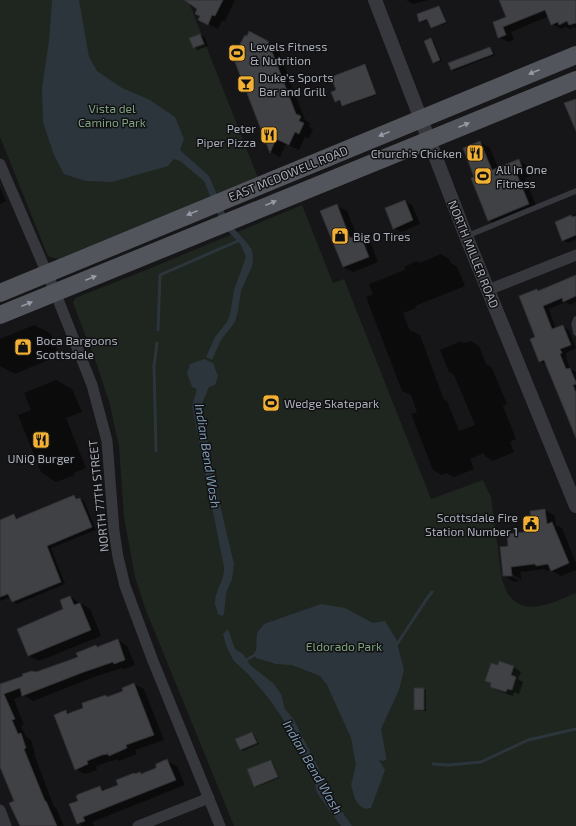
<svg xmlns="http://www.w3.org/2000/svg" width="576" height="826" font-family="'Exo 2',sans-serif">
  <rect width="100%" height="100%" fill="#161618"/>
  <path fill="#1e261f" d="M0,0H188L258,178L58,259L50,257L47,254L0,137Z
    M302,205L333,283L344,279L431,499L483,480L491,497L502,579C513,622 548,605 576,593V826H234L145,608L135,577L124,517L119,447L110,405L97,365L73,303L75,298L151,268Z"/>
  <path fill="#2c353c" d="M52,0H79L89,57L97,71L122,88L150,100L175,117L184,139L180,150L209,176L229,223L247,243L252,250L253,259L252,266L241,291L238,311L235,322L221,340L212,360L206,357L215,337L227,322L230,315L234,290L246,257L241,245L222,225L204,181L180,161L174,159L168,166L112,182L86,181L64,174L54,155L43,122L42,88L49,41Z
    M204,359L213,363L218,376L215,385L209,387L201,406L216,488L234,564L232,579L226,593L224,614L222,616L218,614C217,611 216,607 215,604C214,592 225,580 224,567L192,406L197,389L192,387L187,373L190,364Z
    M321,604L345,608L373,623L385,621L396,639L404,670L399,690L381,729L386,756V760L383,761L379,760L385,770L371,808L365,809L359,805L355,799L351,785L356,765L351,738L327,685L320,676L292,665L276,664L256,658L254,653L256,651L257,633L264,624Z
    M228,629L235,649L243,654L250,665L273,683L281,694L285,709L294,720L319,769L323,793L343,813L352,826H341L317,793L312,771L281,716L270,700L249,675L233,660L226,645L223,634Z"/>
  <path fill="#0007" d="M193,0H235L225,21L222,20L218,29L199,20L201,16Z
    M406,0H429L413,4Z
    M500,0H576V28L574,27L569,29L566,27L561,29L552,24L549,16L511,32L514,40L508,42L499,37L494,23L507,18Z
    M439,7L441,8L447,23L433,28L431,27L429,20L422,22L420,21Z
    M200,35L205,37L208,46L198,50L194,47Z
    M431,39L433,40L442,61L435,63L433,62Z
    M267,41L277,47L305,120L310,123L309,127L313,129L309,138L305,137L299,150L286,144L280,157L270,152L234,57Z
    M490,48L492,49L495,55L454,71L452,70L450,64Z
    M365,65L367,66L377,95L345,106L343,105L341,101L338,102L336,101L337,91Z
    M480,142L490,148L498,168L518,160L528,166L532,175L525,178L538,210L498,226L489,220L476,177Z
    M0,187L6,201L0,204Z
    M405,201L412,205L420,224L401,232L394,228Z
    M337,206L347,211L357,236L360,235L370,241L378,262L353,272L343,267Z
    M576,214V239L568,243L563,240L556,222Z
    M441,254L449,259L451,263L457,267L465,286L415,306L416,308L403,313L410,331H412L420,335L444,400L447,401L459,431L475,425L454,375L449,372L440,350L461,341L464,343L471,341L479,346L486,364L492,368L507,404L503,406L516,439L510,442L514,452L493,461L485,456L484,453L470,459L474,469L454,477L446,473L442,475L433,470L411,414L417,412L411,395L402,391L366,297L373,294L369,284L405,270L404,267L417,261L420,263Z
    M576,276V302L570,305L566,302L549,309L556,329L563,326L569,330L576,348L566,353L567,357H566L570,369L576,372V436L547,364L546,365L540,361L536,338L537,290L539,292Z
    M34,325L50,333L58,351L53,353L55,357L15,374L0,366V339Z
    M56,380L72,389L82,412L66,418L86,468L74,473L75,475L56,482L41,472L18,415L31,410L24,393Z
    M74,496L84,501L96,530L51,548L65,584L17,604L12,601L11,597L0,601V521L14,515L19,519Z
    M545,510L555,516L556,525L562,528L576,563V570L561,576L551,570L546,571L544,569L520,572L522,580L512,574V577L520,581L514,582L504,576L509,547L534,532Z
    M70,597L90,609L101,636L39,661L29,656L65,610Z
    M118,640L127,646L135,665L124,669L122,668L94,677L33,701L24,695L14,699L24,725L21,726L26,737L31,740L35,753L34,754L54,807L56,808L64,826H21L16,801L0,764V684L3,685L36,673L79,657L96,646L98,648Z
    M500,663L514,667L521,672L518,679L523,682L519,694L514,692L513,696L499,691L491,687L492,684L486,681L498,667Z
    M134,684L144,689L164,740L135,750L137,754L119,761L117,759L96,766L97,770L85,774L75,769L66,711L70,714L85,708L106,696L109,698L124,691L123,688Z
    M424,689L426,690V711H417L415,710Z
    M252,733L254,734L259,744L243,751L241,750Z
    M167,761L177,766L185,785L92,822L94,826H82L78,823L79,801L100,787L106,791L119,785L136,775L142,774L157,768Z
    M271,761L273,762L279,778L257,787L255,786Z"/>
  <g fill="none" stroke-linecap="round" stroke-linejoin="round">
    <path stroke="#2c353c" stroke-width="3" d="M158,330L160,275L240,240
      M156,451L154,366L157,343
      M397,644L428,597L432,592
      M244,661L255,655
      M433,764L449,765L481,762L528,740L576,729
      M319,777L338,809"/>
  </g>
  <path fill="#404145" stroke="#303034" d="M184,0H223L215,16L212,15L208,25L198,20L200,16L195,14L197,9Z
    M499,0H576V23L569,25L567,21L559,25L558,22L551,25L545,10L503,27L506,35L498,38L493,22L506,17Z
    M439,6L446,22L431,28L427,19L419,22L417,14Z
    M249,31L268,41L296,114L301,116L299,121L304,123L299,134L295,132L289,145L276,139L270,153L233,57L245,35L247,36Z
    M200,34L204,44L193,48L189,38Z
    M431,38L440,60L433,63L424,41Z
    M490,47L493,54L451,70L448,63Z
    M365,64L376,94L342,106L340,100L335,102L331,92L336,90L331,77Z
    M576,99V131L564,103Z
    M480,141L492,170L519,159L523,170L516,172L529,204L488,221L471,178L474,177L463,148Z
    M405,200L413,220L393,229L385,208Z
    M337,204L350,238L360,234L369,257L343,267L320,211Z
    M571,215L572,217L576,216V235L562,241L555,222Z
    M576,275V296L563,302L562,298L543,306L552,329L563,325L571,345L560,349L562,353L560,354L566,369L570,368L576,382V384L573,385L576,393V438L544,360L539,362L530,339L535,337L519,296L537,289L538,291Z
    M74,495L76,499L80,498L92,527L47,546L61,582L12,602L8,594L0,597V520L14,514L16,519Z
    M545,509L547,524L552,522L569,563L551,571L548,564L536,566L535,564L511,567L512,576H503L500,547L508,546L507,534L532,531L530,511Z
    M70,596L74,605L80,603L91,630L28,656L17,629L63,609L60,600Z
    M118,639L125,660L114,664L113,662L84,672L22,696L20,688L4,694L15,719L12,720L18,734L21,733L26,748L24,749L45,801H46L57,826H20L9,803L14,801L0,767V684L23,676L22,674L32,671L36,672L78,657L76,653L96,645L97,647Z
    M499,661L514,666L511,675L516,677L512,690L507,689L506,692L490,687L491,683L485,681L491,663L498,665Z
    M134,683L154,735L126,745L127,748L109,756L108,754L102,755L87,761L88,764L75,770L54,715L66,710L67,714L83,708L82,703L106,695L107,697L123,691L122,688Z
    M414,688H424V710H414Z
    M252,732L257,743L240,750L235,739Z
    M167,759L176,780L83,817L85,821L77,824L69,804L78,801L76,796L79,794L100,786L102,791L118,785L116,780L134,773L135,774L140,772L141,774L156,768V764Z
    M271,760L278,777L254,787L247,769Z"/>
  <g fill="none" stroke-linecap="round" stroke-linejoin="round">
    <path stroke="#37383d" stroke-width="5.5" d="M467,236L576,191
      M576,319L574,324L576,333"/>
    <path stroke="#37383d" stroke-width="11" d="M0,164L55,292L92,385L107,441L114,531L118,557L125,586L153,661L220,826
      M488,290L576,255
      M0,810L6,826
      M138,826L209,798"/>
    <path stroke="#37383d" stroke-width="14" d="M375,0L466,236L576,506"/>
    <path stroke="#53555c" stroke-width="18" d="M0,293L576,55
      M0,315L576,80"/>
  </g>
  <defs><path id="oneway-solid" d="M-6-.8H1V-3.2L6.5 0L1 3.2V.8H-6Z"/></defs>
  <g fill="#979ba6">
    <use href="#oneway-solid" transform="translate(534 72) rotate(158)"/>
    <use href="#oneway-solid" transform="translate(464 125) rotate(-22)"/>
    <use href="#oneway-solid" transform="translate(384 134) rotate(158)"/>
    <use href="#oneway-solid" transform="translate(271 203) rotate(-22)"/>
    <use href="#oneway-solid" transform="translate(192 213) rotate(158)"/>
    <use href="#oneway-solid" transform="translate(91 278) rotate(-22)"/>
    <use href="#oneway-solid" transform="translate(27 304) rotate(-22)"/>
  </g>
  <defs>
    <symbol id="stadium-square" viewBox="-11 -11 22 22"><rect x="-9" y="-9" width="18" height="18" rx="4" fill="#f2b134" stroke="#111113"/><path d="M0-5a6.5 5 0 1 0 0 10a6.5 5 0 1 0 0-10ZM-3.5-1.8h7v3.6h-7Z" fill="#111"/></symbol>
    <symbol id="bar-square" viewBox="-11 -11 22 22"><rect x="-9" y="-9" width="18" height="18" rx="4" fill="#f2b134" stroke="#111113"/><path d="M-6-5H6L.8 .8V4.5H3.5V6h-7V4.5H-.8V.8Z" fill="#111"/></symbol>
    <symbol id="restaurant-square" viewBox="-11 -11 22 22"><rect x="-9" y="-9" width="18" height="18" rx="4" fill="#f2b134" stroke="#111113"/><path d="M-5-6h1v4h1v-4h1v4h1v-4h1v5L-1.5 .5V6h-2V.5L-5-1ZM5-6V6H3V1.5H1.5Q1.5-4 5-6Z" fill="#111"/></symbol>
    <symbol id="shop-square" viewBox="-11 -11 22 22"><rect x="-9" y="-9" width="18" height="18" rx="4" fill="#f2b134" stroke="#111113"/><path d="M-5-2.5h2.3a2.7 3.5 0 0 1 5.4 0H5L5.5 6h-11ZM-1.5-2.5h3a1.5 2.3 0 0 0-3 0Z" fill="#111"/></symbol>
    <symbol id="civic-square" viewBox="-11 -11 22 22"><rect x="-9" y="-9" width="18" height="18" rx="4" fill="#f2b134" stroke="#111113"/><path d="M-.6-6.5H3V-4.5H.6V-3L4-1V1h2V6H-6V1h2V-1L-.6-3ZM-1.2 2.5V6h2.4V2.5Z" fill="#111"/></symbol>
  </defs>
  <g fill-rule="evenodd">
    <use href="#stadium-square" x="227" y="43" width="20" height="20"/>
    <use href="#bar-square" x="236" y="74" width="20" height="20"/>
    <use href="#restaurant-square" x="259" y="125" width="20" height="20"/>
    <use href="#restaurant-square" x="465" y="143" width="20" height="20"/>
    <use href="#stadium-square" x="473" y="166" width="20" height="20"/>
    <use href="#shop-square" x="330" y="226" width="20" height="20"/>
    <use href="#shop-square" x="13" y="337" width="20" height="20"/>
    <use href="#stadium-square" x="261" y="393" width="20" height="20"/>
    <use href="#restaurant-square" x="31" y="430" width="20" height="20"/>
    <use href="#civic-square" x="521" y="514" width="20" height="20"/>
  </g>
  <g text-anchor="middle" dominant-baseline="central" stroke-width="3" stroke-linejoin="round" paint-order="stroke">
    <g font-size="12" fill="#a8adb8" stroke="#111113" text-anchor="start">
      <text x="250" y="46">Levels Fitness<tspan x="250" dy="14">&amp; Nutrition</tspan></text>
      <text x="259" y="77">Duke's Sports<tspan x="259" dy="14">Bar and Grill</tspan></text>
      <text x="256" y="128" text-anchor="end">Peter<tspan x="256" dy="14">Piper Pizza</tspan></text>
      <text x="462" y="153" text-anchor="end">Church's Chicken</text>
      <text x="496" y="169">All In One<tspan x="496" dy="14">Fitness</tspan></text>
      <text x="353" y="236">Big O Tires</text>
      <text x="36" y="340">Boca Bargoons<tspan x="36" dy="14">Scottsdale</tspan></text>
      <text x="284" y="403">Wedge Skatepark</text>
      <text x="41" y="458" text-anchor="middle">UNiQ Burger</text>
      <text x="518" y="517" text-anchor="end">Scottsdale Fire<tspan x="518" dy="14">Station Number 1</tspan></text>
    </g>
    <g font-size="12" fill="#7fa381" stroke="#111113">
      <text x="112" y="108">Vista del<tspan x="112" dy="14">Camino Park</tspan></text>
      <text x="344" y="646">Eldorado Park</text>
    </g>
    <g font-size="12" fill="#a8adb8" stroke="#111113">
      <text transform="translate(288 173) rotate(-22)">EAST MCDOWELL ROAD</text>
      <text transform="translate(474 254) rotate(68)">NORTH MILLER ROAD</text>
      <text transform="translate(98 496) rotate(-96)">NORTH 77TH STREET</text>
    </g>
    <g font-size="13" font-style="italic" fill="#7f9bb3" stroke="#111113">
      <text transform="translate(208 456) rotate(81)">Indian Bend Wash</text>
      <text transform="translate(313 767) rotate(60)">Indian Bend Wash</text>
    </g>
  </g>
</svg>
